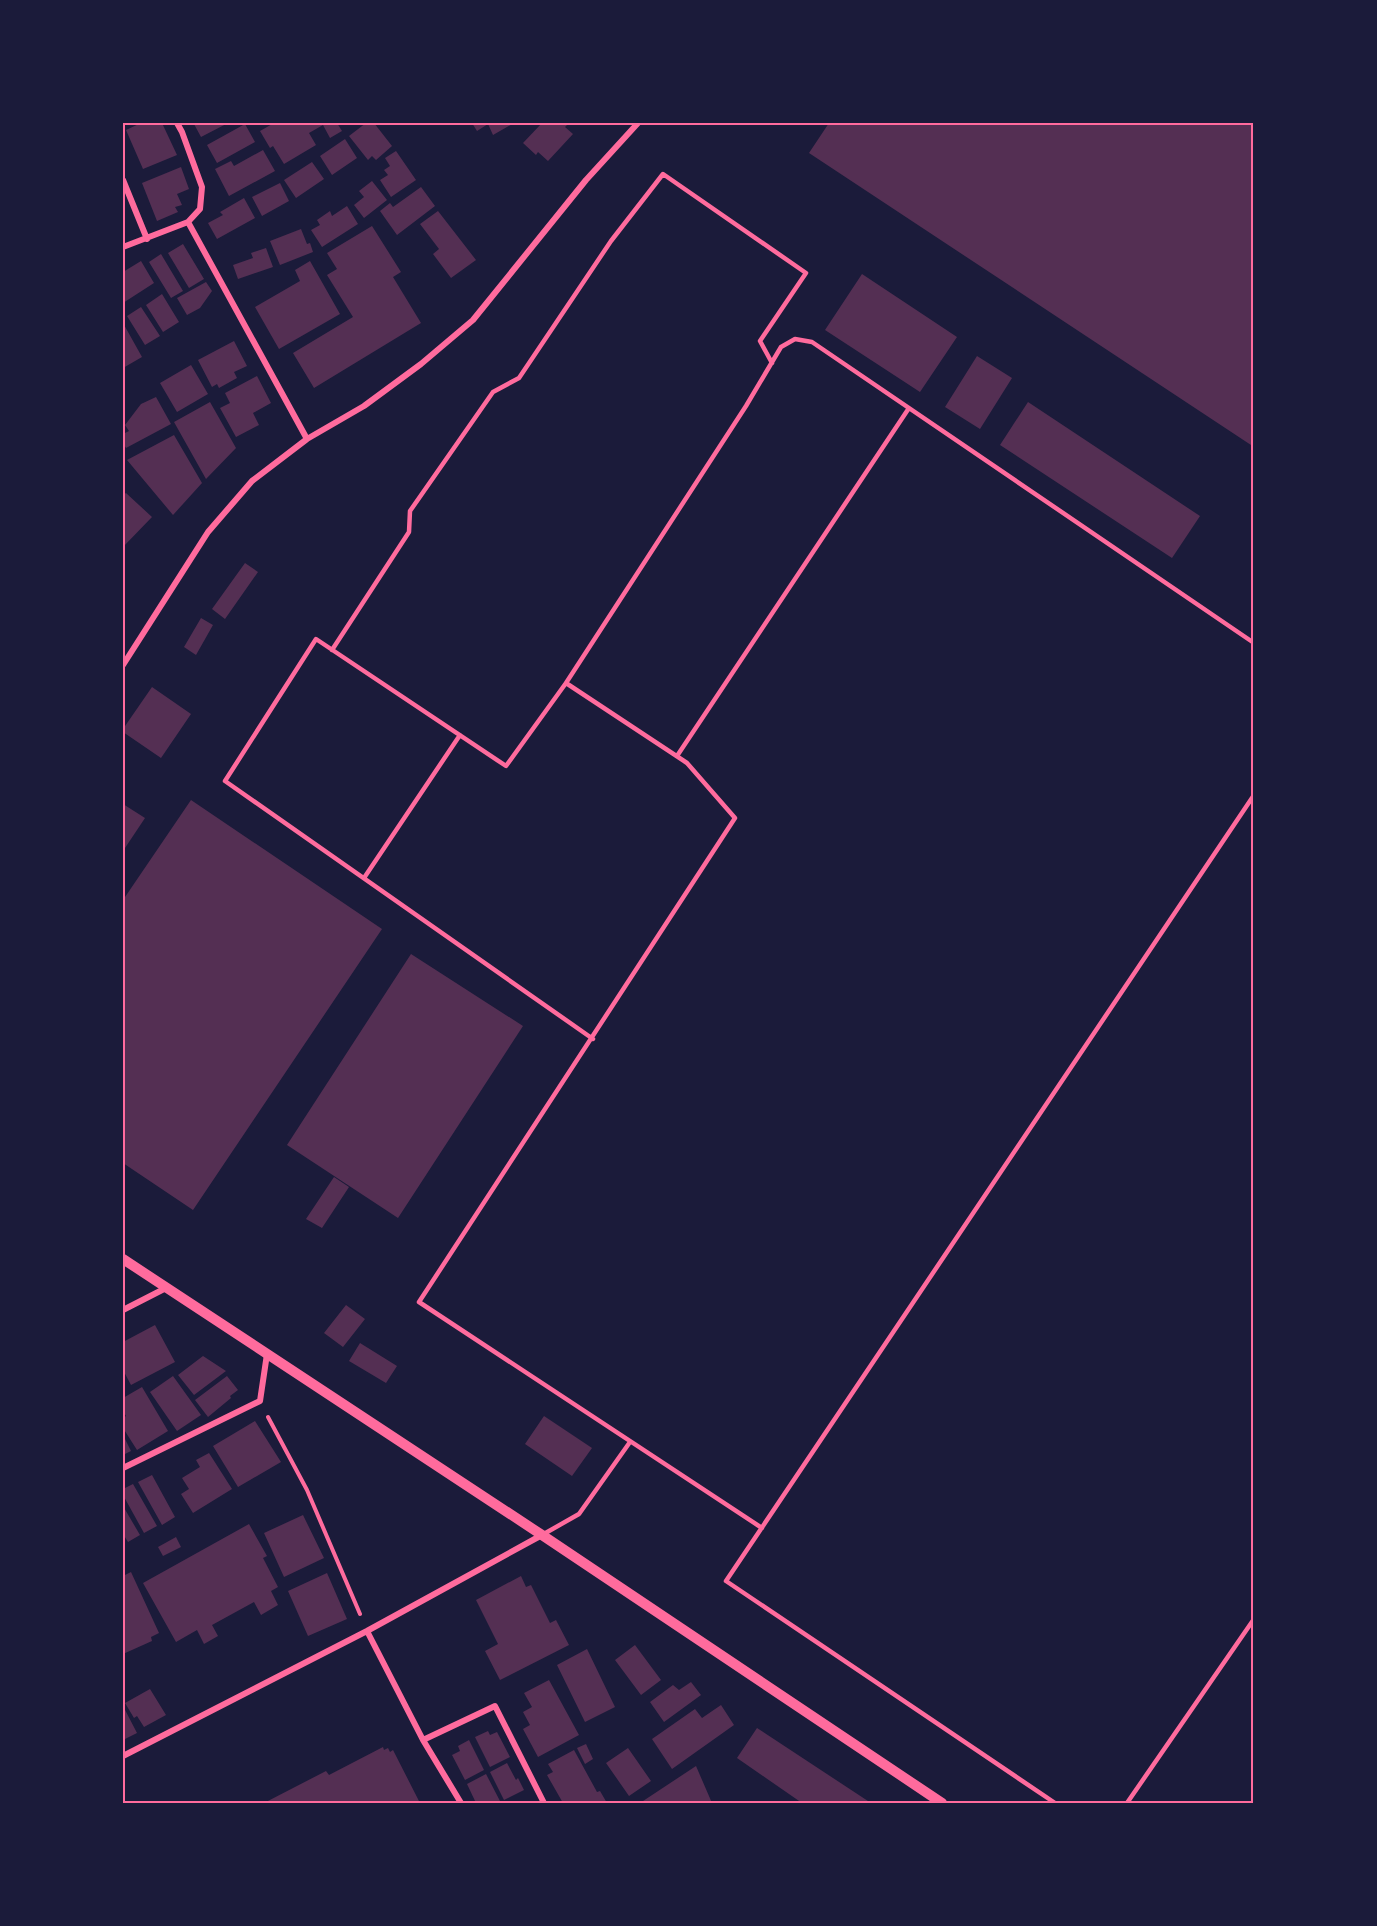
<svg xmlns="http://www.w3.org/2000/svg" width="1377" height="1926" font-family="Raleway,sans-serif">
  <rect width="100%" height="100%" fill="#1b1b3a"/>
  <path fill="#542f53" d="M141,123H162L177,155L143,169L126,130Z
    M196,123H228L201,137L194,124Z
    M274,123H337L342,131L330,138L323,125L309,133L316,145L284,164L273,146L270,148L260,131Z
    M366,123H374L392,146L376,160L372,156L368,160L349,136Z
    M472,123H514L493,135L488,124L477,131Z
    M542,123H569L565,127L573,134L548,161L538,152L536,155L523,143Z
    M829,123H1254V447L809,153Z
    M245,124L255,142L217,163L207,145Z
    M345,139L357,158L332,175L320,156Z
    M263,150L275,171L229,196L215,169L231,161L234,166Z
    M396,151L416,180L391,197L380,180L388,175L384,170L390,166L385,158Z
    M312,162L324,179L296,198L284,180Z
    M181,167L189,189L177,194L182,205L175,207L178,212L157,221L142,183Z
    M372,181L387,200L364,218L354,205L364,197L359,191Z
    M280,183L289,201L262,216L252,197Z
    M421,187L435,206L397,235L380,211L390,203L393,207Z
    M244,198L255,218L217,239L208,223L223,215L220,212Z
    M347,206L358,224L322,247L311,230L320,225L317,220L330,211L332,216Z
    M438,211L476,260L451,278L433,254L439,249L420,224Z
    M372,226L401,272L393,277L421,323L314,388L293,353L353,317L327,275L337,269L327,253Z
    M301,229L307,244L310,243L313,252L280,265L270,241Z
    M183,244L204,279L189,288L168,253Z
    M266,248L273,267L238,279L233,265L253,258L251,253Z
    M161,254L183,291L171,298L149,262Z
    M141,261L154,283L123,303V272Z
    M310,261L340,314L279,349L255,307L300,281L295,270Z
    M862,274L957,337L920,392L825,330Z
    M206,282L212,291L200,308L187,315L177,298Z
    M162,294L179,322L163,332L146,305Z
    M141,307L160,336L145,345L127,316Z
    M123,323L142,357L123,368Z
    M234,341L247,366L234,372L237,378L219,388L217,384L212,387L198,360Z
    M977,356L1012,378L980,429L945,407Z
    M191,365L208,394L177,412L160,383Z
    M257,376L271,403L253,413L259,425L236,437L220,408L230,403L225,393Z
    M156,397L171,424L126,448L123,443V434L129,431L125,425L141,404Z
    M210,402L236,448L206,479L174,422Z
    M1028,402L1200,516L1172,558L1000,445Z
    M174,435L202,483L173,515L127,460Z
    M126,493L152,517L123,547V495Z
    M245,563L258,572L225,619L212,609Z
    M201,618L213,625L196,655L184,647Z
    M152,687L191,714L161,758L123,732V729Z
    M191,800L382,929L193,1210L123,1163V900Z
    M123,804L145,818L123,851Z
    M411,954L523,1026L398,1218L287,1145Z
    M334,1177L349,1187L322,1228L306,1219Z
    M346,1305L365,1319L343,1347L324,1333Z
    M155,1325L175,1362L131,1385L123,1370V1342Z
    M360,1343L397,1366L386,1383L349,1361Z
    M203,1356L226,1371L194,1395L178,1375Z
    M173,1376L201,1415L177,1431L150,1392Z
    M227,1376L238,1390L230,1396L231,1398L208,1417L195,1400Z
    M142,1387L168,1431L137,1450L123,1428V1418L126,1416L123,1411V1398Z
    M544,1416L592,1448L572,1476L525,1444Z
    M255,1421L281,1462L238,1487L213,1446Z
    M123,1435L131,1451L123,1455Z
    M209,1453L232,1489L193,1513L181,1494L189,1489L182,1478L200,1467L196,1460Z
    M152,1475L175,1517L162,1525L138,1482Z
    M133,1484L157,1526L144,1533L123,1495V1489Z
    M123,1506L140,1535L128,1542L123,1534Z
    M303,1515L324,1558L284,1577L264,1533Z
    M249,1524L267,1556L263,1558L278,1587L271,1591L278,1605L261,1615L254,1602L212,1625L218,1636L204,1644L197,1630L176,1642L143,1583Z
    M176,1537L181,1547L163,1556L158,1547Z
    M131,1572L159,1633L151,1637L152,1641L123,1654V1576Z
    M327,1573L347,1619L308,1636L288,1591Z
    M521,1576L526,1587L531,1585L550,1623L556,1620L569,1645L500,1680L485,1651L498,1644L476,1600Z
    M635,1645L661,1680L641,1695L615,1660Z
    M587,1649L615,1707L585,1722L557,1665Z
    M549,1680L579,1735L538,1757L523,1729L530,1725L523,1712L532,1707L524,1693Z
    M691,1682L701,1695L664,1722L650,1702L673,1685L679,1690Z
    M150,1689L166,1715L144,1727L137,1716L134,1718L125,1703Z
    M721,1705L734,1725L672,1769L652,1739L695,1709L702,1718Z
    M123,1706L137,1733L123,1740Z
    M757,1728L871,1803H802L737,1758Z
    M488,1731L490,1735L497,1732L510,1757L490,1767L475,1737Z
    M469,1740L484,1770L465,1780L452,1755L460,1751L458,1746Z
    M586,1744L593,1759L585,1764L577,1748Z
    M383,1747L384,1750L388,1748L390,1752L393,1750L420,1803H264L326,1771L329,1775Z
    M628,1748L651,1781L629,1796L606,1763Z
    M574,1750L597,1792L600,1791L607,1803H563L547,1775L553,1772L548,1764Z
    M507,1763L516,1780L518,1778L524,1790L504,1800L490,1772Z
    M696,1766L712,1803H640Z
    M486,1774L500,1801L497,1803H476L467,1784Z"/>
  <g fill="none" stroke-linecap="round" stroke-linejoin="round">
    <path stroke="#ff6b9d" stroke-width="4" d="M268,1417L307,1490L360,1614"/>
    <path stroke="#ff6b9d" stroke-width="4.5" d="M332,650L409,532L410,511L493,392L519,378L611,241L663,174L806,273L760,341L772,363
      M566,683L506,766L316,639L225,781L593,1039
      M677,756L909,408
      M364,878L460,735
      M762,1528L419,1302L735,818L687,763L566,683L746,406L781,347L795,339L812,342L1254,643
      M542,1535L579,1514L630,1442
      M1055,1803L726,1581L1254,795
      M1127,1803L1254,1619"/>
    <path stroke="#ff6b9d" stroke-width="6" d="M123,180L147,239
      M188,222L307,439
      M123,247L188,222L200,209L202,187L182,132L177,123
      M123,665L208,532L252,481L307,439L364,406L421,364L473,320L586,180L638,123
      M123,1310L166,1288
      M123,1468L260,1401L267,1354
      M367,1631L423,1740L461,1803
      M423,1740L495,1706L544,1803
      M123,1756L367,1631L542,1535"/>
    <path stroke="#ff6b9d" stroke-width="10" d="M123,1259L542,1535L942,1803"/>
  </g>
  <rect width="1377" height="1926" fill="none" stroke="#1b1b3a" stroke-width="249"/>
  <rect x="124" y="124" width="1128" height="1678" fill="none" stroke="#ff6b9d" stroke-width="2"/>
</svg>
